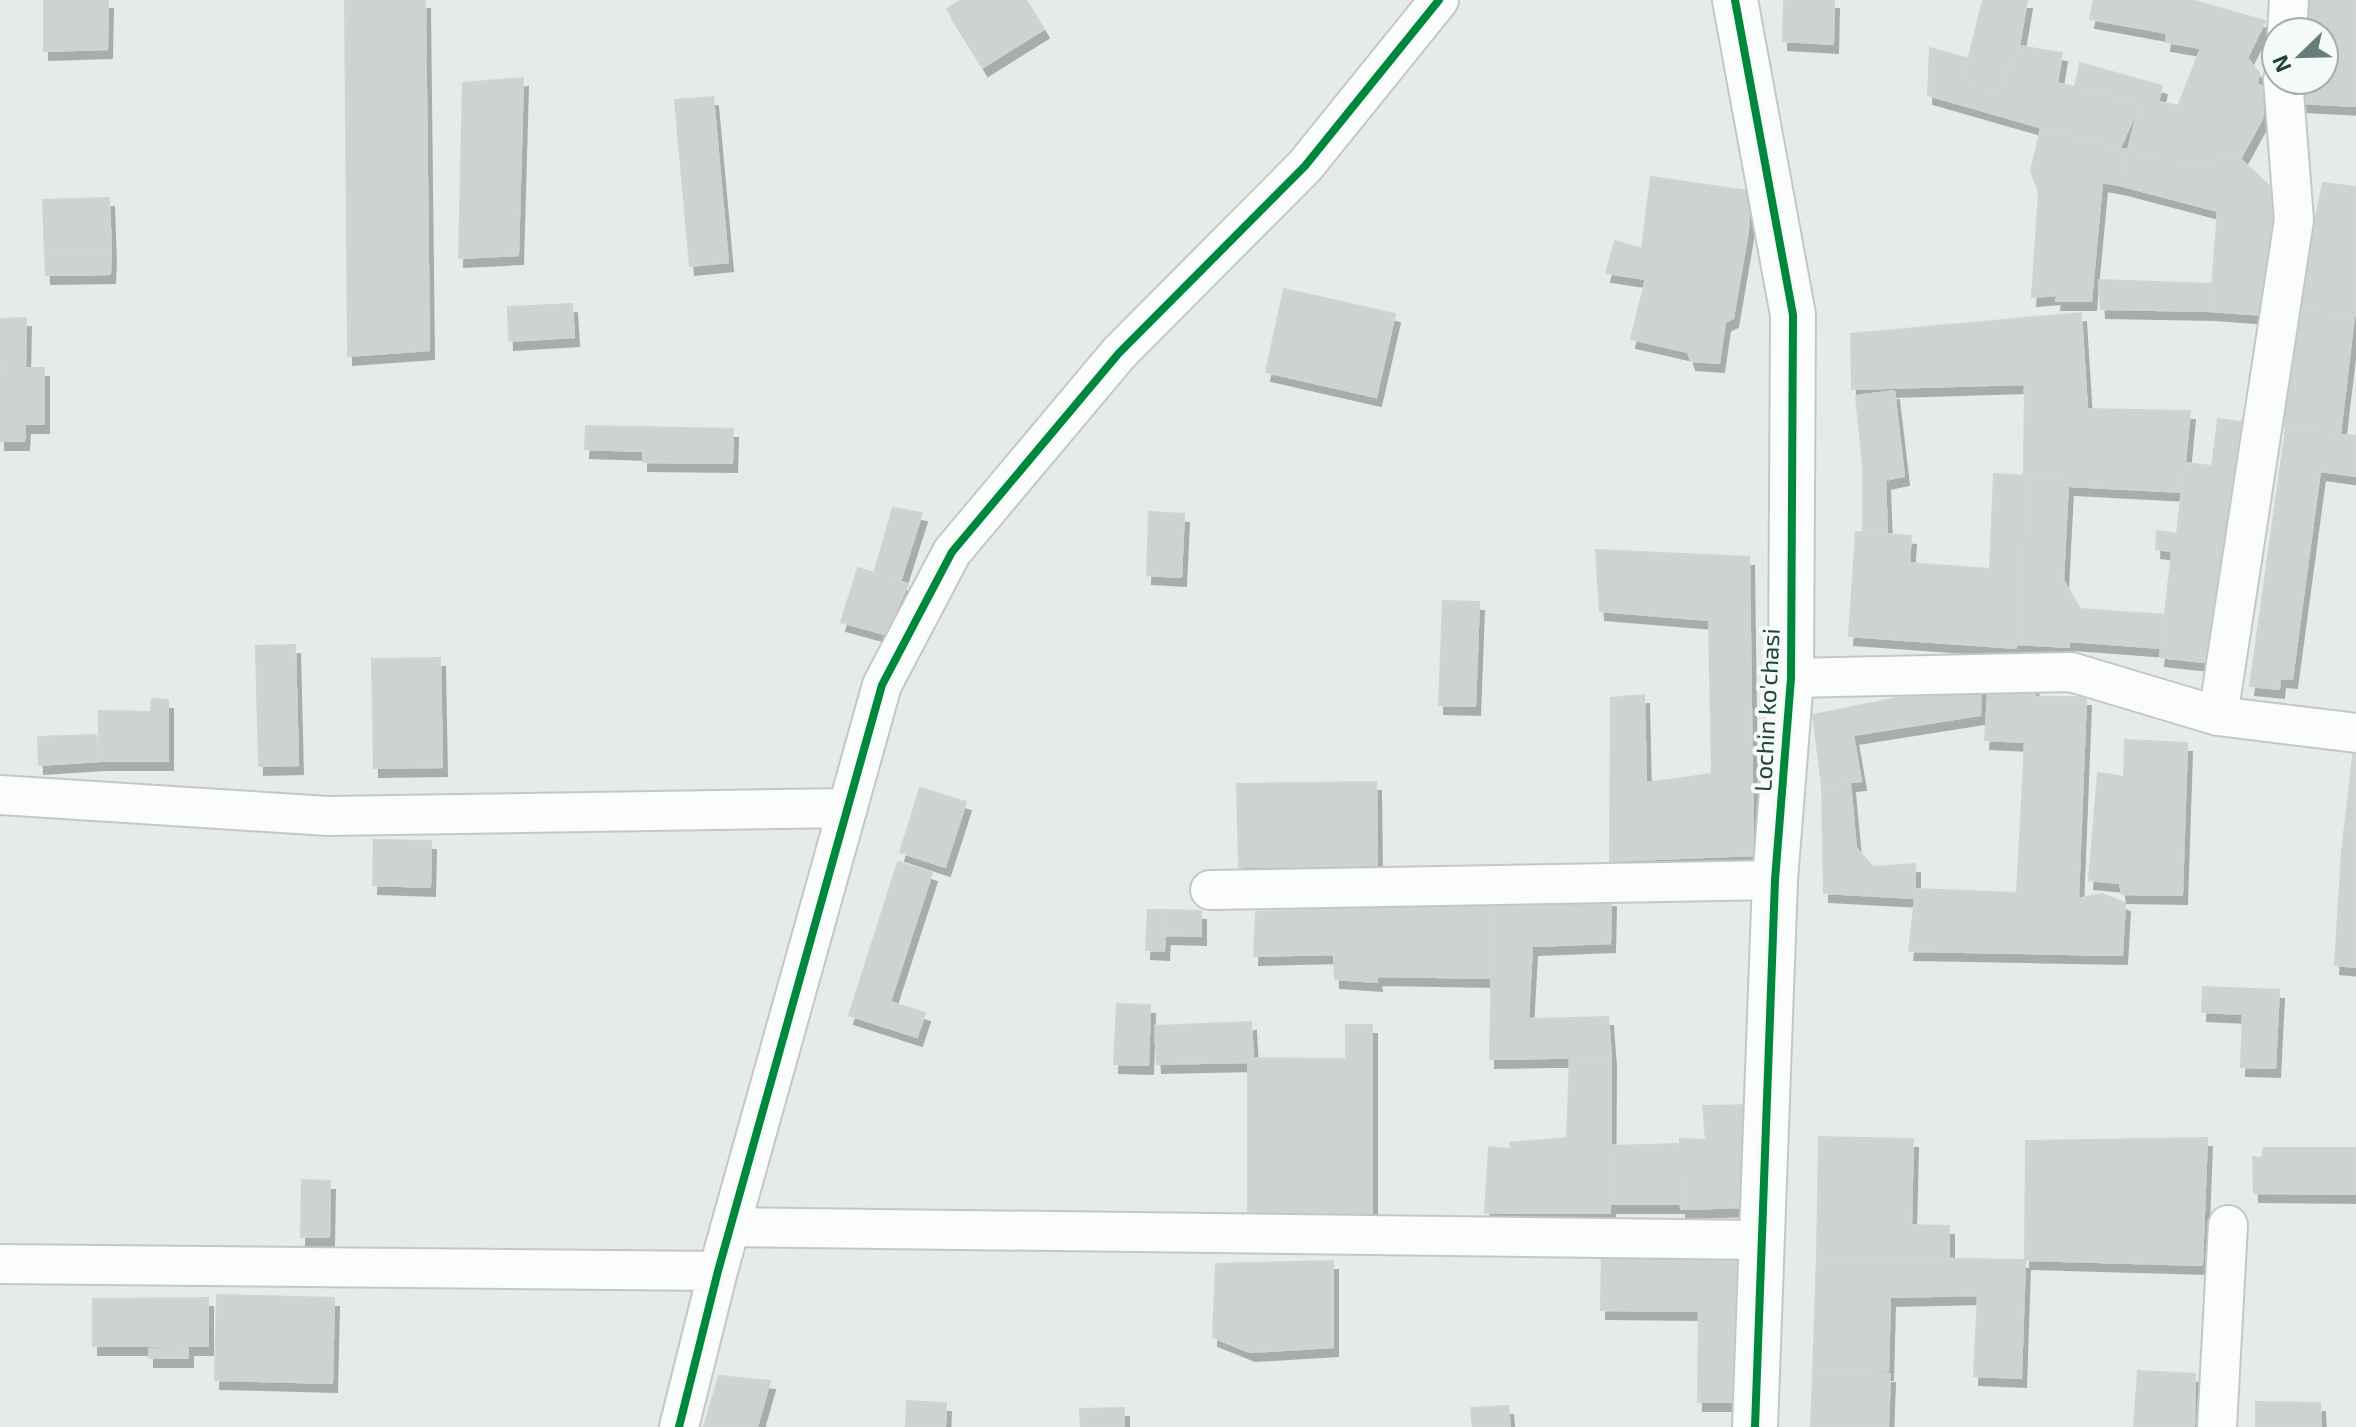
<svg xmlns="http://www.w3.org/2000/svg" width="2356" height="1427" font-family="'Exo 2',sans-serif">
  <defs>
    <filter id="shadow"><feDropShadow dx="5" dy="9" stdDeviation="0" flood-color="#0004"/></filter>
  </defs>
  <rect width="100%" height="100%" fill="#e6ebea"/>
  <path fill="#ccd3d1" stroke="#ced4d3" stroke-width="2" filter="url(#shadow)" d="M44,0H108L107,49L44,51Z
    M345,0H425L429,350L348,356Z
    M962,0H1026L1044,29L983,67L947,9Z
    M1784,0H1834L1833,44L1783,41Z
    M1983,0H2027L2019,46L2012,69L2004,68L2000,95L1963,81Z
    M2094,0H2191L2265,21L2247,58L2259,73L2257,84L2265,88L2262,119L2240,159L2223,152L2205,168L2128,150L2140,103L2075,87L2080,63L2162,86L2158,102L2178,106L2201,48L2166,42L2167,33L2090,19Z
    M2306,0H2356V106L2301,103L2302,80H2324V32H2304Z
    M2019,46L2062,53L2057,83L2140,103L2119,150L1928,95L1930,48L1969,59L1963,81L2000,95L2004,68L2012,69Z
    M523,78L518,255L459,258L463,83Z
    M713,97L728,262L690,266L675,100Z
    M2041,128L2128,150L2119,185L2102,182L2091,301H2056L2057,295L2032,297L2039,192L2031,171Z
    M2128,150L2205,168L2223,152L2240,159L2274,190L2264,315L2210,311L2218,211L2119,185Z
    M1651,177L1749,191L1748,231L1733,318L1725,322L1719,363L1691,361L1688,352L1631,339L1646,279L1606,273L1615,241L1642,249Z
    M2323,183L2356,187V316L2297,309Z
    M109,198L111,253L45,255L43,200Z
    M111,253L110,274L46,275L45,255Z
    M2099,280L2213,284L2210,311L2101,309Z
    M1284,289L1395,314L1376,397L1266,372Z
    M572,304L574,337L509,341L508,307Z
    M2297,309L2354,316L2340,434L2280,426Z
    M2081,313L2087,409L2190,411L2182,492L2070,486L2063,474L2024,476L2025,384L1852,389L1851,334Z
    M26,318L25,368H0V319Z
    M0,368H44V424H25L24,441H0Z
    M1894,391L1904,476L1885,480L1887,534L1863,533V466L1856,396Z
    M2218,419L2249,423L2221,664L2160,657L2172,551L2156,549L2157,531L2177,534L2185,463L2212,466Z
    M586,426L733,429L732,463L643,462V451L585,449Z
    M2286,428L2356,436V476L2320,471L2292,679L2280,678L2279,689L2250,686Z
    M1994,474L2029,476L2016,648L1849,636L1856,532L1911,536L1909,563L1990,569Z
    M2063,474L2068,483L2063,580L2080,609L2164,615L2161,648L2069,641V647L2016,644L2029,476Z
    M893,508L922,513L900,582L874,573Z
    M1149,512L1184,514L1181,577L1147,575Z
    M1596,550L1749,557L1753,855L1610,861L1611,698L1644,695L1646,783L1712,774L1709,620L1600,611Z
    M858,568L908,584L885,634L841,622Z
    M1443,601L1479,602L1475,706L1439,705Z
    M295,645L298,765L259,766L256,646Z
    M440,658L442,767L374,768L372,659Z
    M1981,681L1980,715L1853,735L1861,781L1822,786L1813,715Z
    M1989,683H2033L2035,697H2086L2078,899L2102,894L2125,903L2122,955L1909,951L1916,889L2017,893L2025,742L1985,740Z
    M152,699L168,700V761H99V711L151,712Z
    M96,735L99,761L39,765L38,737Z
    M2125,740L2187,743L2182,895L2122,894L2120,883L2089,880L2098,773L2124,777Z
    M2354,749H2356V967L2335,965L2342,851Z
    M1376,782L1377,865L1239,867L1237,784Z
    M1850,784L1856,848L1873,867L1915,864V898L1824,893L1822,786Z
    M920,788L966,802L945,867L900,852Z
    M374,840L431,841L430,887L373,885Z
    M898,862L932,873L890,1002L925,1013L917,1037L849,1015Z
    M1611,898L1610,943L1532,946L1528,1019L1608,1017L1611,1057L1490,1059L1493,902Z
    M1493,902L1491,978L1376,976L1377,982L1335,979L1334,954L1254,956L1256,912Z
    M1148,910H1166L1164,951L1146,950Z
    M1166,910L1201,911V936L1165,935Z
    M2203,987L2279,990L2275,1068L2241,1067L2243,1014L2202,1012Z
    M1117,1004L1150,1005L1148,1065L1114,1064Z
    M1251,1022L1253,1058H1248V1062L1157,1064L1155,1026Z
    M1346,1025H1372V1219L1248,1218V1058L1346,1059Z
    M1611,1057L1610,1213H1485L1489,1147L1511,1149L1510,1143L1567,1138L1570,1058Z
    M1751,1105L1748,1207L1681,1209L1680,1139L1706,1140L1703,1106Z
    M1819,1137L1913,1139L1911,1225L1949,1226V1259L1817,1257Z
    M2207,1138L2202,1265L2025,1260L2026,1141Z
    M1680,1144L1681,1204H1610L1608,1146Z
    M2264,1148H2356V1194L2254,1193L2253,1157L2262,1158Z
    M302,1180L330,1181L329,1237H301Z
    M1602,1249L1747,1251L1746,1402H1698L1699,1311L1601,1310Z
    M1817,1257L2025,1260L2021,1378L1974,1376L1978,1295L1890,1297L1888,1371L1813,1375Z
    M1333,1261V1347L1250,1352L1213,1337L1216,1264Z
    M217,1295L334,1298L332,1383L215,1380Z
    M208,1298V1346H93V1299Z
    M188,1348V1358H149V1349Z
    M2138,1371L2195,1374L2194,1427H2134Z
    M1890,1374L1888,1427H1811L1813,1375Z
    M719,1376L770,1381L757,1427H704Z
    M907,1401L946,1403L945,1427H906Z
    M2256,1402L2320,1403L2321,1427H2256Z
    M1508,1406L1510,1427H1473L1471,1408Z
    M1124,1408V1427H1081L1080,1409Z"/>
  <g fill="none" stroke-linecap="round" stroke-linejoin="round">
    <defs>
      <path id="street" d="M2287,32L2289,0
        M1791,678L2071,672L2218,716L2356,733
        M2218,716L2294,220L2283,80
        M0,795L328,816L848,808
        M1210,890L1775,880
        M730,1227L1761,1240
        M0,1264L718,1271
        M679,1427L718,1271L882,685L952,552L1119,353L1305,166L1439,0
        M2217,1427L2228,1225"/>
      <path id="secondary" d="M1735,0L1793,315L1791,678L1775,880L1755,1427"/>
    </defs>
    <use href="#street" stroke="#c3c8c7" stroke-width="42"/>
    <use href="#secondary" stroke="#c1c9c8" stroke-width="48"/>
    <use href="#street" stroke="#fbfcfc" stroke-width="38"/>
    <use href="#secondary" stroke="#fbfcfc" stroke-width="44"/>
    <defs>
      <path id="cycleway" d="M1735,0L1793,315L1791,678L1775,880L1755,1427
        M679,1427L718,1271L882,685L952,552L1119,353L1305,166L1439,0"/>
    </defs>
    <use href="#cycleway" stroke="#f4faf8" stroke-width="13"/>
    <use href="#cycleway" stroke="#00873e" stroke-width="8"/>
  </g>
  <g text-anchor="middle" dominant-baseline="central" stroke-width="8" stroke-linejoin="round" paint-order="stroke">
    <g font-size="24" fill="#20423f" stroke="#f4faf8">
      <text transform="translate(1766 710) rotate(-87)">Lochin ko'chasi</text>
    </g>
  </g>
  <g transform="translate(2300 56) rotate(247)"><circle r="38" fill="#f4faf8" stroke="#9fb0ae" stroke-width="2"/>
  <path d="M0-6L14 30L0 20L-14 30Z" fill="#657d7b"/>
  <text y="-12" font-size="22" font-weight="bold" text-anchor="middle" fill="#20423f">N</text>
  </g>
</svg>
